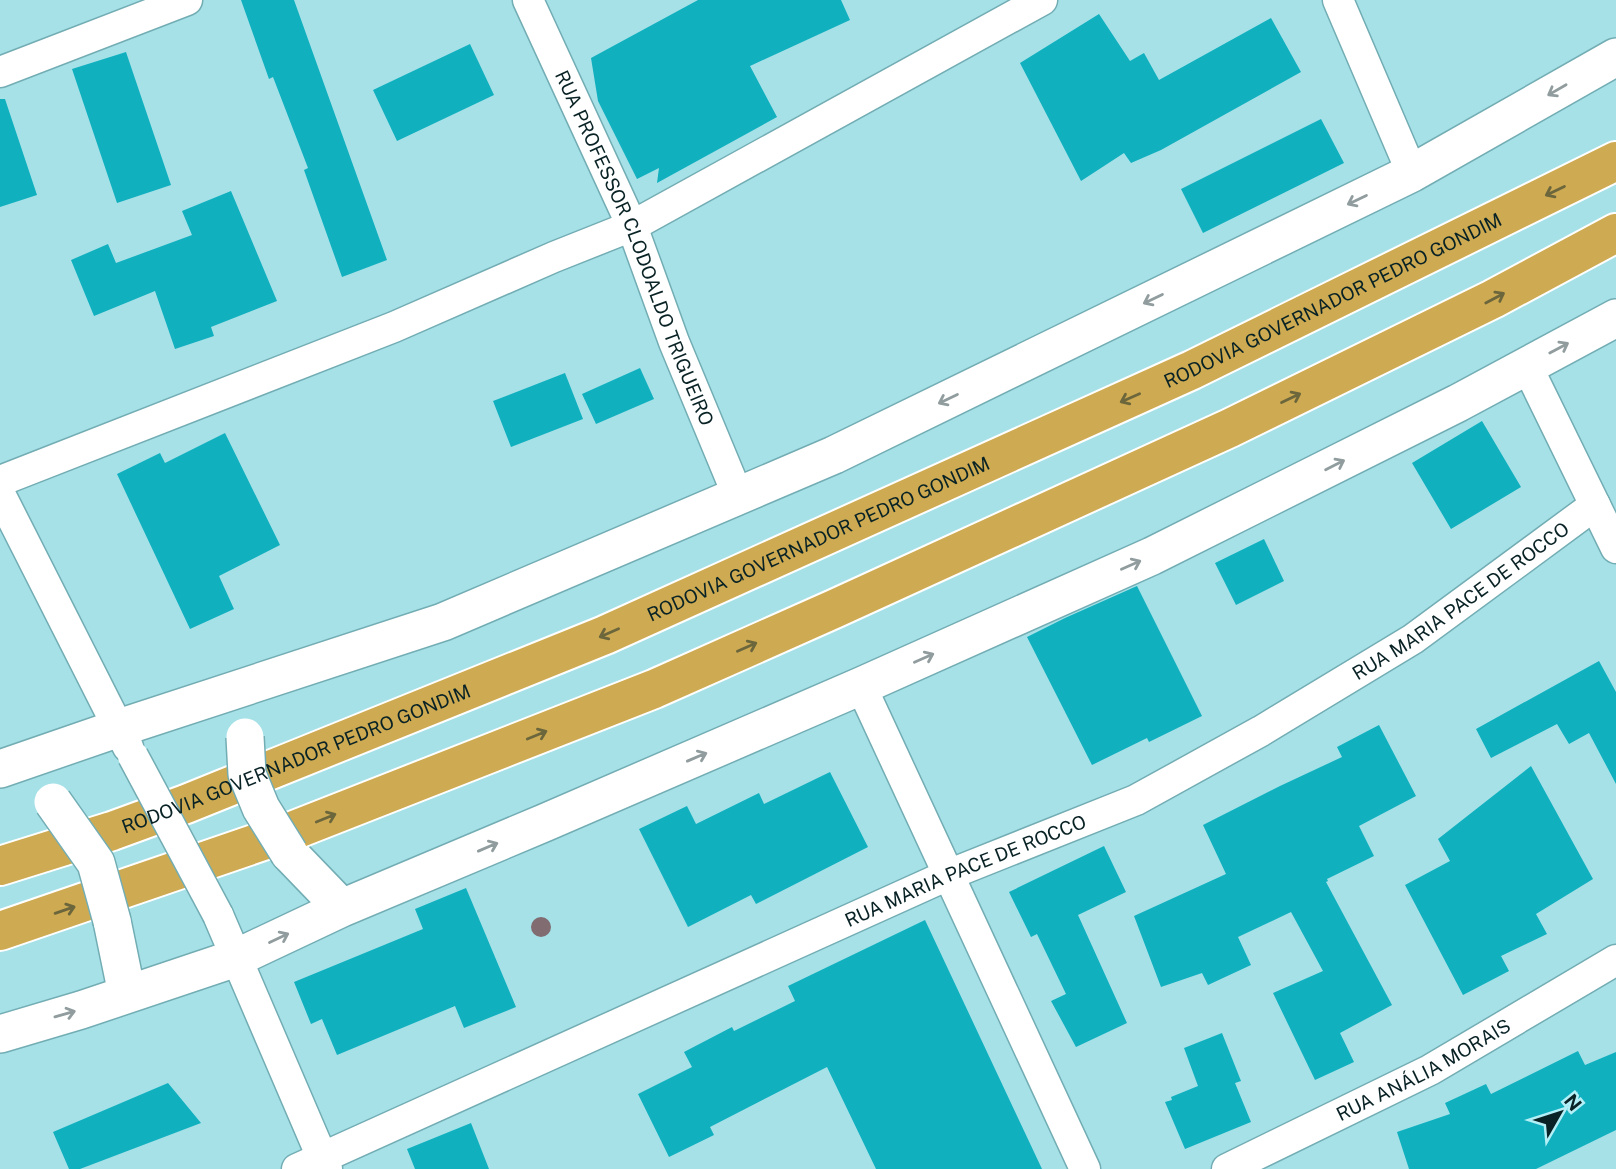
<svg xmlns="http://www.w3.org/2000/svg" width="1616" height="1169" font-family="'Public Sans',sans-serif">
  <rect width="100%" height="100%" fill="#a6e1e8"/>
  <path fill="#10b0bf" d="M241,0H294L387,260L342,277L304,170L308,168L273,77L269,79Z
    M698,0H841L850,20L750,66L777,117L657,183L659,168L637,179L598,101L591,58Z
    M1099,14L1130,61L1144,53L1159,80L1271,18L1301,72L1161,150L1131,163L1124,153L1081,181L1020,63Z
    M470,44L494,95L397,141L373,90Z
    M126,52L171,185L117,203L72,69Z
    M0,99H5L37,195L0,207Z
    M1321,119L1344,163L1203,233L1181,189Z
    M231,191L277,301L211,327L214,336L175,349L155,291L94,316L71,260L108,244L116,263L192,235L182,211Z
    M640,368L654,399L596,424L582,394Z
    M565,373L583,419L511,447L493,401Z
    M1482,421L1521,487L1451,529L1412,463Z
    M225,433L280,545L219,576L234,609L190,629L117,474L160,453L165,463Z
    M1264,539L1284,581L1236,605L1215,563Z
    M1137,586L1202,716L1149,742L1147,738L1092,765L1027,637L1065,618Z
    M1599,661L1616,692V784L1589,733L1569,744L1557,724L1491,758L1476,729Z
    M1379,725L1416,796L1359,826L1374,856L1327,879L1328,881L1326,882L1392,1005L1340,1033L1354,1062L1315,1080L1273,993L1323,971L1291,912L1238,937L1251,965L1208,985L1202,973L1161,987L1134,916L1226,874L1203,825L1280,786L1342,757L1337,747Z
    M1531,766L1593,879L1536,914L1547,934L1501,956L1509,971L1463,995L1405,885L1450,861L1438,839Z
    M830,772L868,847L756,904L751,895L688,927L639,829L687,806L696,824L759,793L764,804Z
    M1104,846L1126,892L1078,915L1127,1023L1076,1047L1051,1001L1066,994L1037,934L1031,937L1009,892Z
    M466,888L516,1007L464,1028L455,1006L337,1055L322,1019L311,1024L294,982L423,929L415,909Z
    M925,920L1042,1169H876L827,1067L710,1127L714,1135L669,1157L638,1094L692,1067L684,1052L732,1027L734,1031L795,1001L788,986Z
    M1222,1033L1241,1081L1235,1083L1251,1122L1185,1149L1165,1102L1172,1100L1171,1097L1198,1086L1184,1048Z
    M1578,1051L1585,1065L1616,1052V1130L1536,1169H1409L1397,1132L1450,1114L1445,1103L1486,1084L1491,1094Z
    M168,1083L201,1123L80,1169H69L53,1132Z
    M471,1123L489,1169H415L407,1149Z"/>
  <g fill="none" stroke-linecap="round" stroke-linejoin="round">
    <defs>
      <g id="minor">
        <path id="s1" d="M528,0L632,226L674,342L738,496"/>
        <path d="M1338,0L1412,173"/>
        <path d="M0,72L187,0"/>
        <path d="M1527,366L1616,548"/>
        <path d="M0,481L394,327L554,257L632,226L1042,0"/>
        <path d="M0,494L128,747"/>
        <path d="M861,686L1085,1169"/>
        <path d="M218,915L327,1169"/>
        <path id="s2" d="M297,1169L948,875L1136,800L1261,731L1413,639L1595,505"/>
        <path id="s3" d="M1227,1169L1430,1070L1616,960"/>
      </g>
      <path id="tertiary" d="M0,769L119,728L443,622L834,455L1412,173L1616,57
        M289,853L342,908
        M112,921L127,994
        M0,1034L81,1010L236,958L342,908L544,823L861,686L1152,556L1458,403L1616,318"/>
      <g id="trunk">
        <path id="s4" d="M0,866L112,831L186,804L605,635L1192,370L1616,161"/>
        <path d="M0,931L292,831L654,689L834,609L1230,428L1493,299L1616,233"/>
      </g>
    </defs>
    <use href="#minor" stroke="#73adb4" stroke-width="33"/>
    <use href="#tertiary" stroke="#73adb4" stroke-width="40"/>
    <use href="#trunk" stroke="#fff" stroke-width="42"/>
    <use href="#minor" stroke="#fff" stroke-width="30"/>
    <use href="#tertiary" stroke="#fff" stroke-width="37"/>
    <use href="#trunk" stroke="#ceab52" stroke-width="38"/>
    <defs>
      <path id="minor-bridge" d="M133,756L218,915"/>
      <path id="tertiary-bridge" d="M245,737L247,774L261,808L289,853
        M53,802L96,863L112,921"/>
    </defs>
    <use href="#minor-bridge" stroke="#73adb4" stroke-width="33" stroke-linecap="butt"/>
    <use href="#tertiary-bridge" stroke="#73adb4" stroke-width="40" stroke-linecap="butt"/>
    <use href="#minor-bridge" stroke="#fff" stroke-width="30"/>
    <use href="#tertiary-bridge" stroke="#fff" stroke-width="37"/>
  </g>
  <circle fill="#816c72" cx="541" cy="927" r="10"/>
  <defs><path id="oneway-shaft" d="M-6 0H5M1.5-3L5.5 0L1.5 3" fill="none" stroke-width="1.6" stroke-linecap="round" stroke-linejoin="round" transform="scale(1.75)"/></defs>
  <g stroke="#909c9d">
    <use href="#oneway-shaft" transform="translate(1557 90) rotate(150)"/>
    <use href="#oneway-shaft" transform="translate(1357 200) rotate(154)"/>
    <use href="#oneway-shaft" transform="translate(1153 299) rotate(154)"/>
    <use href="#oneway-shaft" transform="translate(1559 348) rotate(-28)"/>
    <use href="#oneway-shaft" transform="translate(948 399) rotate(154)"/>
    <use href="#oneway-shaft" transform="translate(1335 465) rotate(-27)"/>
    <use href="#oneway-shaft" transform="translate(1131 565) rotate(-24)"/>
    <use href="#oneway-shaft" transform="translate(924 658) rotate(-24)"/>
    <use href="#oneway-shaft" transform="translate(697 757) rotate(-23)"/>
    <use href="#oneway-shaft" transform="translate(488 847) rotate(-23)"/>
    <use href="#oneway-shaft" transform="translate(279 938) rotate(-25)"/>
    <use href="#oneway-shaft" transform="translate(65 1014) rotate(-16)"/>
  </g>
  <g stroke="#6c663c">
    <use href="#oneway-shaft" transform="translate(1555 191) rotate(154)"/>
    <use href="#oneway-shaft" transform="translate(1495 298) rotate(-28)"/>
    <use href="#oneway-shaft" transform="translate(1130 398) rotate(156)"/>
    <use href="#oneway-shaft" transform="translate(1291 398) rotate(-26)"/>
    <use href="#oneway-shaft" transform="translate(609 633) rotate(156)"/>
    <use href="#oneway-shaft" transform="translate(747 647) rotate(-24)"/>
    <use href="#oneway-shaft" transform="translate(537 735) rotate(-22)"/>
    <use href="#oneway-shaft" transform="translate(326 818) rotate(-22)"/>
    <use href="#oneway-shaft" transform="translate(65 910) rotate(-19)"/>
  </g>
  <g text-anchor="middle" dominant-baseline="central" stroke-width="6" stroke-linejoin="round" paint-order="stroke">
    <g font-size="19" fill="#092225" stroke="#b3eff6">
      <text stroke="none"><textPath href="#s1" startOffset="270">RUA PROFESSOR CLODOALDO TRIGUEIRO</textPath></text>
      <text stroke="none"><textPath href="#s4" startOffset="1449">RODOVIA GOVERNADOR PEDRO GONDIM</textPath></text>
      <text stroke="none"><textPath href="#s4" startOffset="882">RODOVIA GOVERNADOR PEDRO GONDIM</textPath></text>
      <text stroke="none"><textPath href="#s2" startOffset="1298">RUA MARIA PACE DE ROCCO</textPath></text>
      <text stroke="none"><textPath href="#s4" startOffset="315">RODOVIA GOVERNADOR PEDRO GONDIM</textPath></text>
      <text stroke="none"><textPath href="#s2" startOffset="732">RUA MARIA PACE DE ROCCO</textPath></text>
      <text stroke="none"><textPath href="#s3" startOffset="220">RUA ANÁLIA MORAIS</textPath></text>
    </g>
  </g>
  <g transform="translate(1560 1113) rotate(51)" stroke="#b3eff6" stroke-width="5" paint-order="stroke">
  <path d="M0-5L12 26L0 18L-12 26Z" fill="#092225"/>
  <text y="-10" font-size="19" font-weight="bold" text-anchor="middle" fill="#092225">N</text>
  </g>
</svg>
